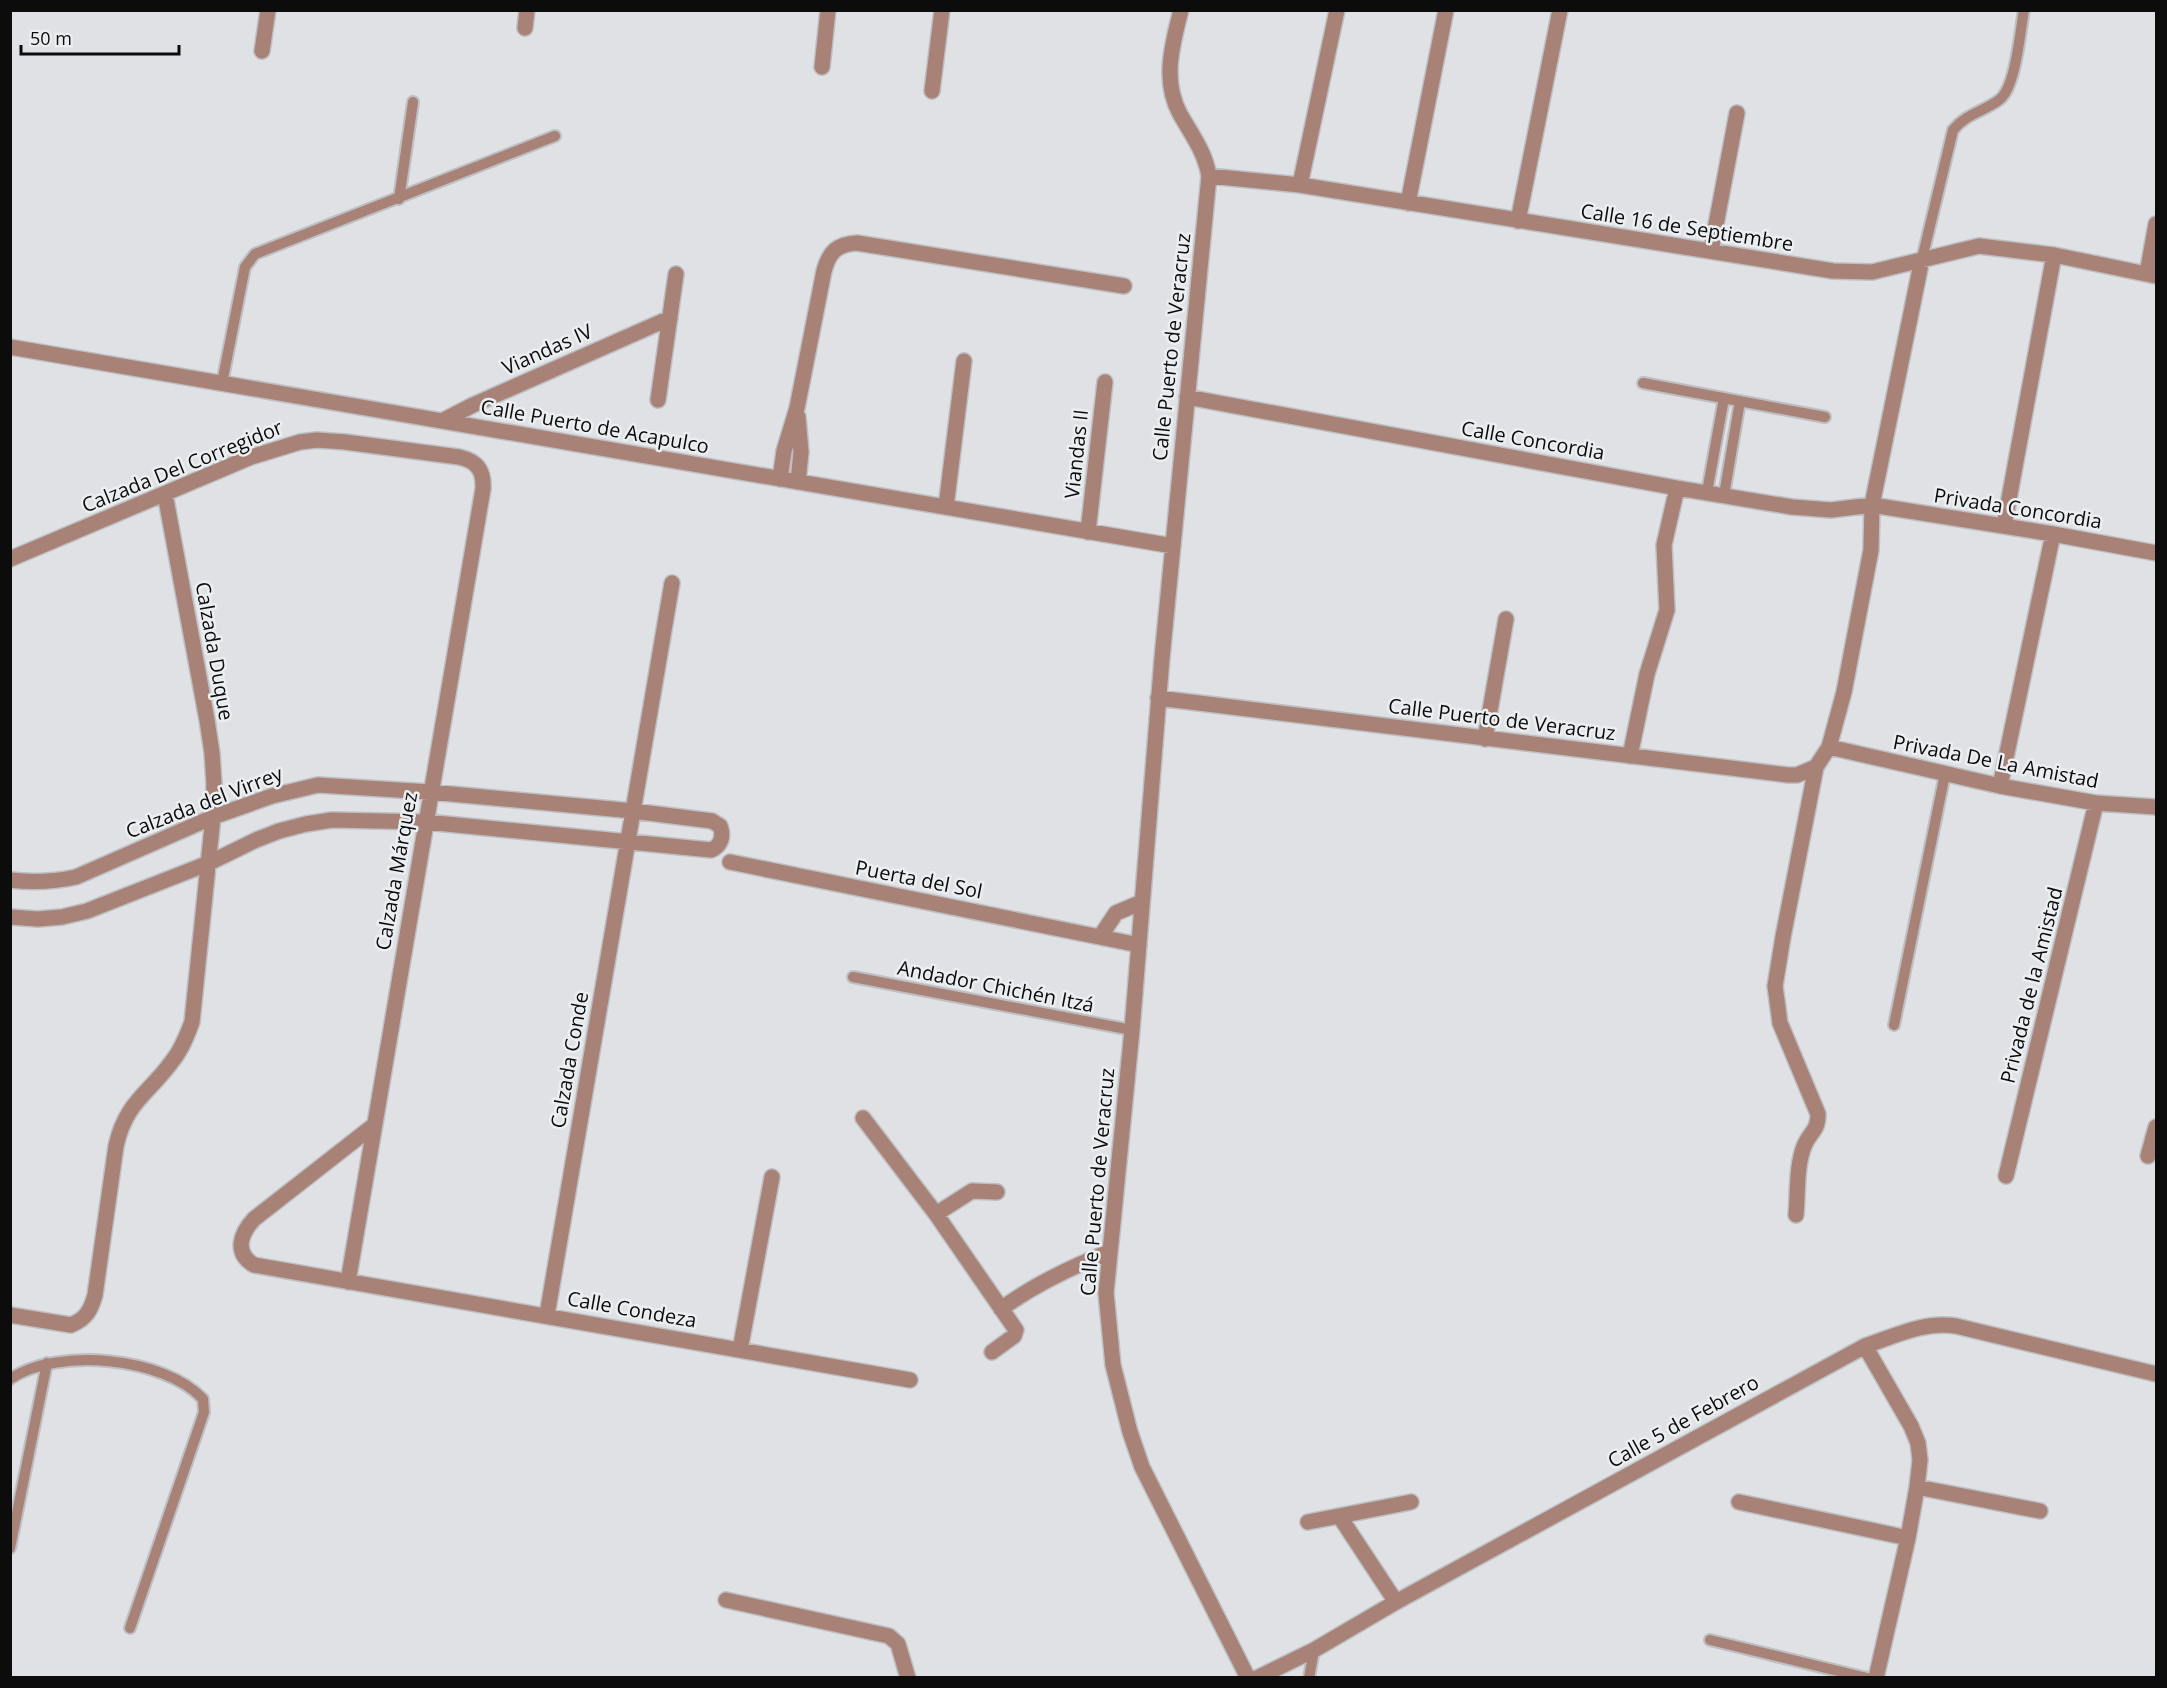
<svg xmlns="http://www.w3.org/2000/svg" width="2167" height="1688" font-family="'Open Sans',sans-serif">
  <rect width="100%" height="100%" fill="#dfe1e4"/>
  <g fill="none" stroke-linecap="round" stroke-linejoin="round">
    <defs>
      <path id="lane" d="M399,199L413,102
        M1922,259L1953,130C1967,113 1983,112 1999,100C2016,88 2020,31 2024,10
        M222,383L245,267L255,254L555,136
        M1643,383L1825,417
        M1707,492L1724,398
        M1724,495L1740,401
        M853,977L1132,1030
        M1894,1025L1945,774
        M10,1379C57,1347 164,1357 203,1399L204,1412L201,1421L130,1628
        M10,1548L47,1363
        M1710,1640L1867,1678
        M1309,1678L1314,1650"/>
      <path id="street" d="M1181,10C1172,45 1162,81 1180,114C1192,135 1205,152 1209,176L1162,658L1132,1030L1106,1293L1113,1365L1130,1432L1142,1467L1248,1678
        M525,28L527,10
        M262,51L268,10
        M822,67L828,10
        M932,91L942,10
        M1209,176L1300,185L1833,271L1872,272L1979,246L2054,255L2156,276
        M1300,185L1337,10
        M1408,203L1446,10
        M1518,221L1560,10
        M1711,251L1737,113
        M2147,274L2156,224
        M10,347L1173,546
        M1187,397L1677,488L1792,507L1831,510L1872,505L2053,534L2156,553
        M658,400L676,274
        M798,417L801,452L798,482
        M442,421L473,405L670,318
        M780,479L784,451L797,408L824,271C829,252 837,244 857,243L1124,286
        M946,507L964,361
        M2004,526L2054,255
        M1088,532L1105,382
        M10,559L251,457L300,442L317,440L345,442L459,457C477,461 484,470 483,489L348,1282
        M1158,698L1788,775H1797L1816,767L1829,747L1844,692L1871,550L1872,505L1922,259
        M1485,739L1506,619
        M1829,747L2000,786L2096,803L2156,807
        M1630,756L1647,674L1667,610L1664,545L1677,488
        M2000,786L2053,534
        M730,862L1139,945
        M10,880C34,883 53,882 76,877L213,817L272,796L318,785L430,792L633,811L712,821L720,826C724,836 721,846 711,850L426,822L332,820L306,824L279,831L256,840L209,863L87,911L62,917L38,919L10,917
        M1100,937L1116,913L1142,902
        M863,1118L936,1214L1016,1330L1014,1336L992,1352
        M373,1126L254,1219C240,1234 234,1253 254,1265L910,1380
        M2148,1156L2156,1127
        M2006,1176L2096,803
        M936,1214L972,1191L997,1192
        M1796,1215C1798,1193 1796,1164 1805,1144C1811,1131 1818,1131 1818,1114L1780,1023L1775,986L1783,937L1816,767
        M1001,1309C1035,1284 1071,1267 1109,1252
        M10,1315L71,1325C86,1319 91,1310 95,1295L116,1146C126,1101 149,1094 173,1060C182,1049 187,1035 192,1022L213,817L214,784L212,753L207,720L165,494
        M547,1315L672,583
        M1865,1346L1911,1426L1918,1443L1920,1460L1917,1487L1908,1538L1876,1678
        M740,1350L772,1177
        M1917,1487L2040,1511
        M1739,1502L1908,1538
        M1340,1517L1396,1602
        M1308,1522L1411,1502
        M726,1600L889,1636L898,1644L908,1678
        M1257,1678L1314,1650L1396,1602L1865,1346C1895,1336 1924,1321 1956,1326L2156,1374"/>
    </defs>
    <use href="#lane" stroke="#bdbfc2" stroke-width="14"/>
    <use href="#street" stroke="#bdbfc2" stroke-width="18"/>
    <use href="#lane" stroke="#a88177" stroke-width="10"/>
    <use href="#street" stroke="#a88177" stroke-width="15"/>
  </g>
  <g text-anchor="middle" dominant-baseline="central" stroke-width="5" stroke-linejoin="round" paint-order="stroke">
    <g font-size="20" fill="#0c0c0d" stroke="#eceff1">
      <text transform="translate(1687 227) rotate(9)">Calle 16 de Septiembre</text>
      <text transform="translate(1171 347) rotate(-84)">Calle Puerto de Veracruz</text>
      <text transform="translate(547 349) rotate(-24)">Viandas IV</text>
      <text transform="translate(595 426) rotate(10)">Calle Puerto de Acapulco</text>
      <text transform="translate(1533 440) rotate(10)">Calle Concordia</text>
      <text transform="translate(1076 454) rotate(-84)">Viandas II</text>
      <text transform="translate(182 466) rotate(-22)">Calzada Del Corregidor</text>
      <text transform="translate(2018 508) rotate(9)">Privada Concordia</text>
      <text transform="translate(215 651) rotate(80)">Calzada Duque</text>
      <text transform="translate(1502 719) rotate(7)">Calle Puerto de Veracruz</text>
      <text transform="translate(1996 761) rotate(11)">Privada De La Amistad</text>
      <text transform="translate(204 802) rotate(-21)">Calzada del Virrey</text>
      <text transform="translate(396 871) rotate(-80)">Calzada Márquez</text>
      <text transform="translate(919 879) rotate(11)">Puerta del Sol</text>
      <text transform="translate(2031 985) rotate(-76)">Privada de la Amistad</text>
      <text transform="translate(996 986) rotate(11)">Andador Chichén Itzá</text>
      <text transform="translate(569 1060) rotate(-80)">Calzada Conde</text>
      <text transform="translate(1097 1182) rotate(-85)">Calle Puerto de Veracruz</text>
      <text transform="translate(632 1309) rotate(10)">Calle Condeza</text>
      <text transform="translate(1683 1421) rotate(-29)">Calle 5 de Febrero</text>
    </g>
  </g>
  <rect width="2167" height="1688" fill="none" stroke="#0c0c0d" stroke-width="24"/>
  <path d="M21 45v9h158v-9" fill="none" stroke="#0c0c0d" stroke-width="3"/>
  <text x="30" y="45" font-size="18" fill="#0c0c0d" stroke="#eceff1" stroke-width="4.5" paint-order="stroke">50 m</text>
</svg>
